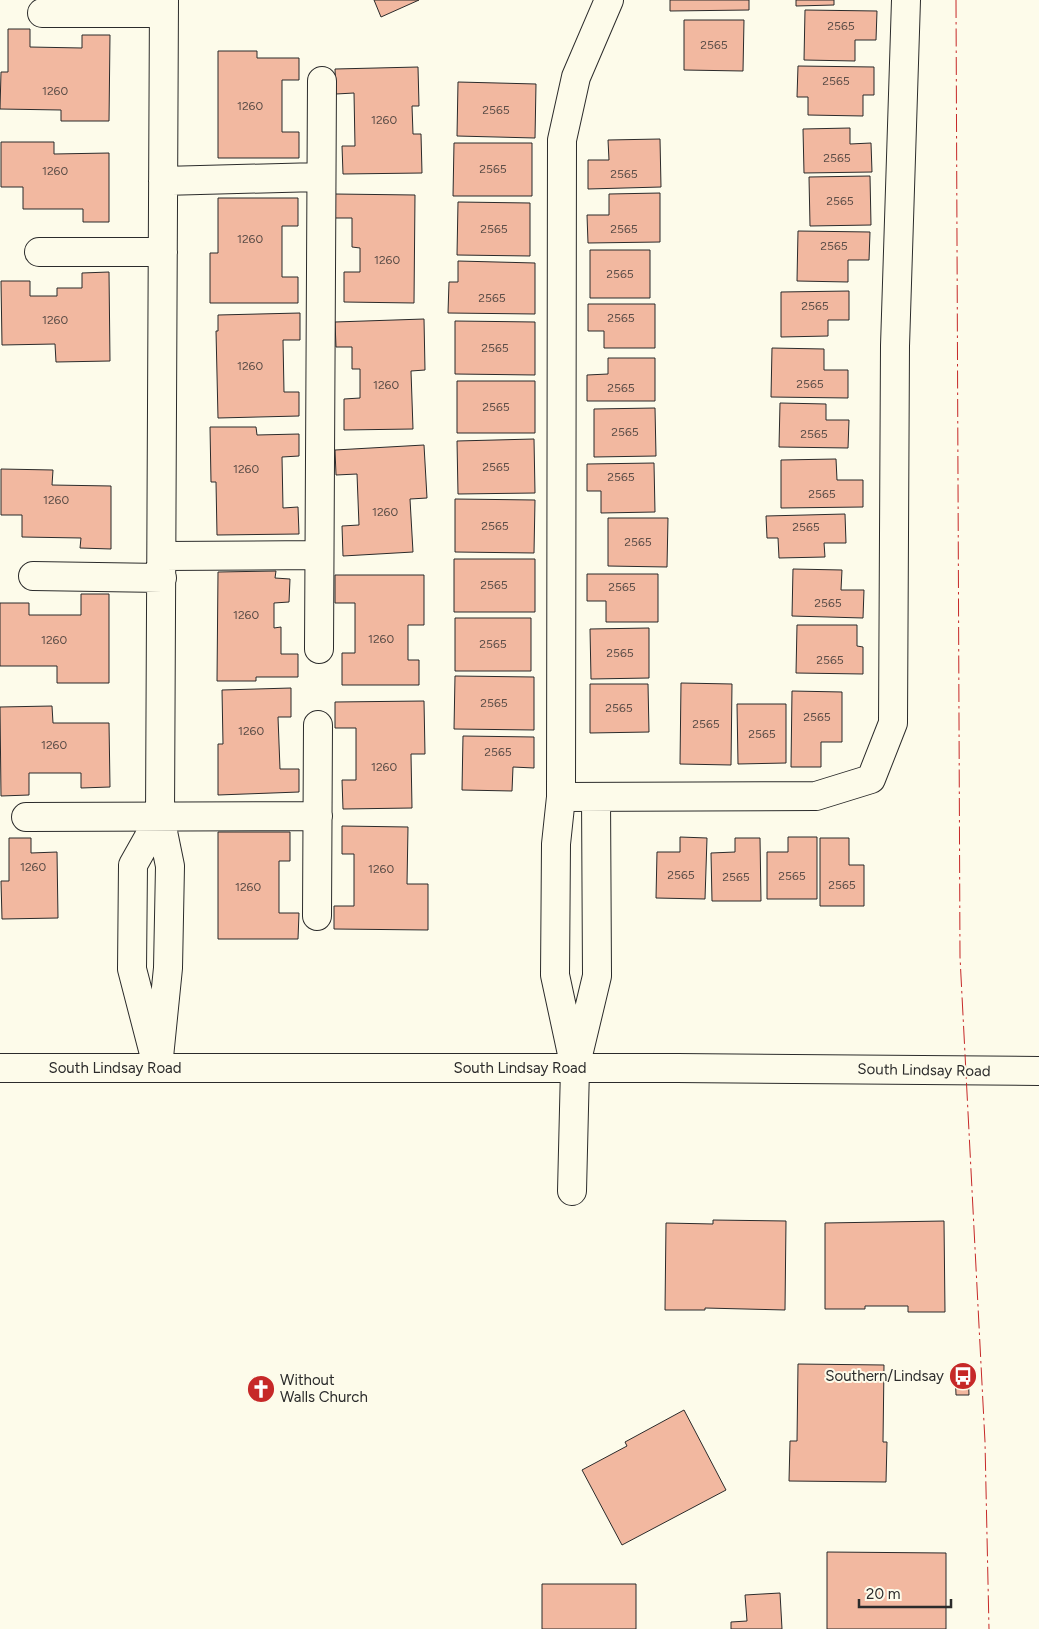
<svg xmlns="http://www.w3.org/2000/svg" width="1039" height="1629" font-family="Figtree,sans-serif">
  <rect width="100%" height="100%" fill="#fdfbea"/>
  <path fill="#f2b8a0" stroke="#2b2b2b" d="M374,0H419L381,17Z
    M670,0H749V10L670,11Z
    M796,0H834V5L796,6Z
    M805,10L877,11L876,40H855V61L804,60Z
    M684,20H744L743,71L684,70Z
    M8,29H30V47L82,48V35H110L109,121H61V110L0,109L1,72H8Z
    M218,51H257V58H299V80H282V132H299V158H218Z
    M798,66L874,67V95H863V116L808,115V97H797Z
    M418,67L419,106H412L413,134H421L422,173L343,174L342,146H355L354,93L336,94L335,69Z
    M458,82L536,84L535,138L457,136Z
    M850,128V144L871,143L872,172L804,173L803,129Z
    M660,139L661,187L588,189V160H609L608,140Z
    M1,142H54V154L109,153V222H83V209H23V187H1Z
    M454,143H532V196H453Z
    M870,176L871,225L810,226L809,177Z
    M660,193V242L588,243L587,215H609V194Z
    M335,194L415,195L414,303L344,302V272H360V248L352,247V218H335Z
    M218,198H298V226H282V277H298V303H210V253H218Z
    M458,202L530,203V256L457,255Z
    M798,231L870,232L869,260H848V282L797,281Z
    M590,250H650V298H590Z
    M458,261L535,263V314L448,313L449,282H458Z
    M109,272L110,361L56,362L55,344L2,345L1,281H30V296H57V288H82V273Z
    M849,291V320H828V336L781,337V292Z
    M588,304H655V348H604V331H588Z
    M300,313V340H283L284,392H299V416L218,418L216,331H218V315Z
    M424,319L425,370L411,371L413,429L344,430V399L360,398V369H352V347H336L335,322Z
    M455,321L535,322V375L455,374Z
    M772,348L824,349V370H848V398L771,397Z
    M608,358H655V401H587V375L608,374Z
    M457,381H535V433H457Z
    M780,403L826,404V420H849L848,448L779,447Z
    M655,408L656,456L594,457V409Z
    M210,427H256L257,435L299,434V456L282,457L283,508L298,507L299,534L217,535L216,482H211Z
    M534,439L535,493L458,494L457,441Z
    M424,445L427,498L410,499L413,552L343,556L342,526L359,525L357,474L336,475L335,450Z
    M836,459L837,480H863V507L781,508V460Z
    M654,463L655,512L601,513V491H587V464Z
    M1,469L53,470L52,485L111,486V549L80,548L81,538L22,537V515H1Z
    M455,499L535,500L534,553L455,552Z
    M845,514L846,543H824L825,557L779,558L778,538H767L766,516Z
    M608,518H668L667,567L608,566Z
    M454,559H535V612H454Z
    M793,569L842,570L841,590H864L863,618L792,616Z
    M276,571L275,578L290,579L289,602L274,603V628L281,627V654H298V677H256V681H217L218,572Z
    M587,574H658V622H606V601H587Z
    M335,575H424V625H408V660H419V685H342V653H355V603H335Z
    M81,594H109V683H57V666H0V603H29V615H81Z
    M455,618H531V671H455Z
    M797,625H857V646L863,647V674L796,673Z
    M649,628V678L591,679L590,629Z
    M455,676L534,677V730L454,729Z
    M681,683L732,684L731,765L680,764Z
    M590,684H648L649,732L590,733Z
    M291,688V717H278L280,769H299V792L218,795V744H223L222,690Z
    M792,691L842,692V742H821V767H791Z
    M424,701L425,754H411L412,808L343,809L342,780H356V728H335V702Z
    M737,704H786V763L738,764Z
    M52,706L53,723H109L110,787L81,788V773H29V795L1,796L0,707Z
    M463,736L534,737V768L513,767L512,791L462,790Z
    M342,826L408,827L407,884H428V930L334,929V906H354V854H342Z
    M218,832H290V861H279V913H299L298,939H218Z
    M680,837L707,838L705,899L656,898L657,852H680Z
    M788,837H817V899H767V852H788Z
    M9,838H31V853L57,852L58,918L2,919L1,881H9Z
    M735,838H760L761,901H712L711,853L735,852Z
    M820,838H849V865H864V906H820Z
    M713,1220L786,1221L785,1310L705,1308V1310H665L666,1223L713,1224Z
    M944,1221L945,1312H908V1306H865V1309H825V1223Z
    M798,1364L884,1365L883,1442H887L886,1482L789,1481L790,1441H797Z
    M955,1369H968L969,1395H956Z
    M684,1410L726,1490L622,1545L582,1470L627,1446L625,1442Z
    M827,1552L946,1553V1629H827Z
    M542,1584H636V1629H542Z
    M780,1593L782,1629H731V1622L747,1621L745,1595Z"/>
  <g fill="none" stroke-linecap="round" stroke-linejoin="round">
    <defs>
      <path id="minor" d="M42,13H164
        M163,181L319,177
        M39,252H163
        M162,556L319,555
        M33,576L162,578
        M319,649L322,81
        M561,797L816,796L871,779L893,723L895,346L906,0
        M26,817L318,816
        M317,916L318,725
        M153,1050L132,969L133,865L160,817
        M158,1067L168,968L170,866L160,817L164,0
        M575,1068L555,975L556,844L561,797L562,140L576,77L609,0
        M572,1191L575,1068L597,976L596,797"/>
      <path id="major" d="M0,1068H677L1039,1071"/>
    </defs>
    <use href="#minor" stroke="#2b2b2b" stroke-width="30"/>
    <use href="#major" stroke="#2b2b2b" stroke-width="30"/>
    <use href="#minor" stroke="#fdfbea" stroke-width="28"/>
    <use href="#major" stroke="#fdfbea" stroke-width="28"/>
    <path stroke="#c62828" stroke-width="1" stroke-dasharray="18 4 2.5 4" stroke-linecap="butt" d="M956,0L960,957L985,1442L989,1629"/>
  </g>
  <defs>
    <symbol id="bus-disc" viewBox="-11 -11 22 22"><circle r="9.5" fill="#c62828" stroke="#fdfbea"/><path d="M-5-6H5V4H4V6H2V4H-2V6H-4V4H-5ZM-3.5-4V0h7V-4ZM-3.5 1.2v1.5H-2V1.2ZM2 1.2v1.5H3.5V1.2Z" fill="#fff"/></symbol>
    <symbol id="church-disc" viewBox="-11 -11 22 22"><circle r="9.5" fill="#c62828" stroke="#fdfbea"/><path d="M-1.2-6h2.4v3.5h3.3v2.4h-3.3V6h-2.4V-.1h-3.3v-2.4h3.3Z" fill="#fff"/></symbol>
  </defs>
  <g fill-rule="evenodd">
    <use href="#bus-disc" x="947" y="1360" width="32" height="32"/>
    <use href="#church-disc" x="245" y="1373" width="32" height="32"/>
  </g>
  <g text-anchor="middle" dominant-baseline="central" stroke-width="4" stroke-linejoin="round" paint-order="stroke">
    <g font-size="12" fill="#5d4e48">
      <text x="841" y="26">2565</text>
      <text x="714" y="45">2565</text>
      <text x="836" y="81">2565</text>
      <text x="55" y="91">1260</text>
      <text x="250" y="106">1260</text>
      <text x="496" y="110">2565</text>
      <text x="384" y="120">1260</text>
      <text x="837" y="158">2565</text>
      <text x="493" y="169">2565</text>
      <text x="55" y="171">1260</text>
      <text x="624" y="174">2565</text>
      <text x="840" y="201">2565</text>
      <text x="494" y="229">2565</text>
      <text x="624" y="229">2565</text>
      <text x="250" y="239">1260</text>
      <text x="834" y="246">2565</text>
      <text x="387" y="260">1260</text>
      <text x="620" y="274">2565</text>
      <text x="492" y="298">2565</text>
      <text x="815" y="306">2565</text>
      <text x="621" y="318">2565</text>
      <text x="55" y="320">1260</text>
      <text x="495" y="348">2565</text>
      <text x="250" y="366">1260</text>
      <text x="810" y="384">2565</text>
      <text x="386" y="385">1260</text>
      <text x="621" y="388">2565</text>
      <text x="496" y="407">2565</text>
      <text x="625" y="432">2565</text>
      <text x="814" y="434">2565</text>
      <text x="496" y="467">2565</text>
      <text x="246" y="469">1260</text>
      <text x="621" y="477">2565</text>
      <text x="822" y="494">2565</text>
      <text x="56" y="500">1260</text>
      <text x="385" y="512">1260</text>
      <text x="495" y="526">2565</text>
      <text x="806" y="527">2565</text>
      <text x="638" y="542">2565</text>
      <text x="494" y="585">2565</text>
      <text x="622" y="587">2565</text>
      <text x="828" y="603">2565</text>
      <text x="246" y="615">1260</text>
      <text x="381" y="639">1260</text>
      <text x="54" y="640">1260</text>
      <text x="493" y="644">2565</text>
      <text x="620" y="653">2565</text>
      <text x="830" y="660">2565</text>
      <text x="494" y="703">2565</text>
      <text x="619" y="708">2565</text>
      <text x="817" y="717">2565</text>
      <text x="706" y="724">2565</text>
      <text x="251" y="731">1260</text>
      <text x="762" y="734">2565</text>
      <text x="54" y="745">1260</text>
      <text x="498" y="752">2565</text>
      <text x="384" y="767">1260</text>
      <text x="33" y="867">1260</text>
      <text x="381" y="869">1260</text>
      <text x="681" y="875">2565</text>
      <text x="792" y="876">2565</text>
      <text x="736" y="877">2565</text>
      <text x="842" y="885">2565</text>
      <text x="248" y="887">1260</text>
    </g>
    <g font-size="15" fill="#2b2b2b" stroke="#fdfbea">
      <text x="115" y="1068">South Lindsay Road</text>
      <text x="520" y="1068">South Lindsay Road</text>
      <text transform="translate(924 1070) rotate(1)">South Lindsay Road</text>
    </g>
    <g font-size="15" fill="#2b2b2b" stroke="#fdfbea" text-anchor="end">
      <text x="944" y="1376">Southern/Lindsay</text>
      <text x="280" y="1380" text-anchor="start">Without<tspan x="280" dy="17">Walls Church</tspan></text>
    </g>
  </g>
  <path d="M859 1599v8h92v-8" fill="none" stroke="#2b2b2b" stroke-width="2.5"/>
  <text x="866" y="1599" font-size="15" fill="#2b2b2b" stroke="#fdfbea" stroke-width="4" paint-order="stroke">20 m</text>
</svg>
